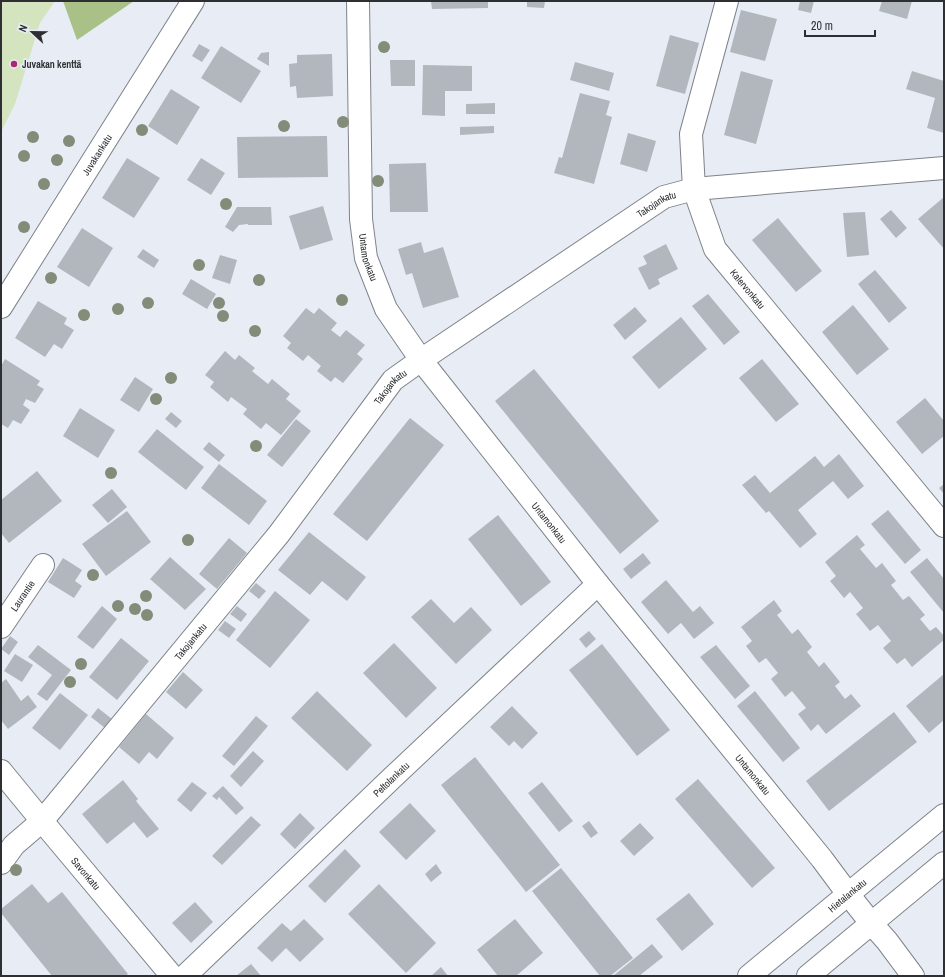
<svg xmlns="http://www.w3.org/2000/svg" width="945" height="977" font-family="'Archivo Narrow',sans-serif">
  <rect width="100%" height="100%" fill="#e8edf5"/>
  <path fill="#d4e4be" d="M1,1H55L40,23L15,104L1,132Z"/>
  <path fill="#a9c187" d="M63,1H134L77,40Z"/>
  <path fill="#b2b7be" d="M431,1H488V8L432,9Z
    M527,1H545L544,8L527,7Z
    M800,1H814L811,13L798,10Z
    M882,1H912L907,19L879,11Z
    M741,10L777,19L765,61L730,52Z
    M670,35L699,43L685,94L656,86Z
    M199,44L210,50L202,62L192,56Z
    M221,46L261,71L241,103L201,78Z
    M269,52V66L257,59L261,53Z
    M332,54L333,96L297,98L296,86L290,87L289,64L297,63V55Z
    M390,60H415V86H391Z
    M575,62L614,73L609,91L570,80Z
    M423,65L472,66V91H445V116L422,115Z
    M741,71L773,80L756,144L724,135Z
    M912,71L944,81V133L927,128L935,98L906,89Z
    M171,89L200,107L177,145L148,126Z
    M580,93L610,101L606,115L612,117L594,184L554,173L559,157L562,158Z
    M495,103V114H466V104Z
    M494,126V133L460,135V127Z
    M628,133L656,141L647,172L620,164Z
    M327,136L328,177L238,178L237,137Z
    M127,158L160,178L134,218L102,198Z
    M201,158L225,173L211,195L187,180Z
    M426,163L428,212H390L389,164Z
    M944,197V249L918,219Z
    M323,206L333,240L300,250L289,216Z
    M237,207H271L272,225H248V224L239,225L233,232L225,227Z
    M891,210L907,228L896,238L880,219Z
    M865,212L869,255L847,257L843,213Z
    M778,218L822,271L796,292L752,240Z
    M82,228L113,248L89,287L57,267Z
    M421,242L424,253L443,247L459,297L423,308L412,273L406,275L398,249Z
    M666,244L678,269L658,279L660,284L649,290L638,268L647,264L643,256Z
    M143,249L159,260L154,268L137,257Z
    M220,255L237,260L230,284L212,278Z
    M875,270L907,308L889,323L858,284Z
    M191,279L216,294L207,309L182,294Z
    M708,294L740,332L724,345L692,306Z
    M38,301L67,318L64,324L74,330L62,349L54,344L45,357L15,338Z
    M853,305L889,349L857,375L822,332Z
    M635,307L647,321L625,340L613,325Z
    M306,308L314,314L319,308L337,323L331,330L340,337L346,330L365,345L357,354L363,359L343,383L335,377L331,382L317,371L321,366L308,355L303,361L287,348L291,343L283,336Z
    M681,317L707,349L659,389L632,357Z
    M225,351L235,360L239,355L255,368L252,371L268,384L272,379L290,394L286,399L301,411L281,435L266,423L261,429L243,414L247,409L231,397L228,402L210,387L214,382L205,375Z
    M5,359L40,381L37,385L44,389L35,403L26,399L23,405L30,410L21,424L13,420L8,428L1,424V366Z
    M762,359L799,404L776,422L739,378Z
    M534,369L659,521L620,554L495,401Z
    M135,377L153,389L139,412L120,400Z
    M925,398L944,421V436L922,454L896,422Z
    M80,408L115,430L98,458L63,436Z
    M171,412L182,421L176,428L165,419Z
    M410,418L444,445L367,541L333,514Z
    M296,419L311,431L282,467L267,455Z
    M157,429L204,467L186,490L138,452Z
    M209,442L225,455L219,462L203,449Z
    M839,454L864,486L848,499L833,481L798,510L817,534L800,548L769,511L766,513L742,485L755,475L770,493L815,456L824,467Z
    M219,464L267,501L249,525L201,488Z
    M37,471L62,501L9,543L1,533V500Z
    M944,484V494L939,488Z
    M112,489L127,507L108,523L92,505Z
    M888,510L921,550L905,564L871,524Z
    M127,511L151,542L106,576L82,544Z
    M498,515L551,582L521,606L468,539Z
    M309,532L366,577L347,601L322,581L310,595L278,570Z
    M857,535L865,545L860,549L876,568L882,563L896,581L891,585L903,600L909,596L925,615L920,619L930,631L936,627L944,636V640L912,667L905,658L897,664L883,648L891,641L878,625L870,631L856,614L863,608L850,592L844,598L830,581L836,576L825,562Z
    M229,538L247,553L217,589L199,574Z
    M643,553L651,563L631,579L623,569Z
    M170,557L206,589L185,610L150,579Z
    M63,558L82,570L75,581L82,586L74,598L48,582Z
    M927,558L944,579V613L910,572Z
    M666,580L693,612L700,606L714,623L694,639L681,623L668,634L641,602Z
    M256,583L266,591L259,599L249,591Z
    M275,591L310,620L270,668L236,640Z
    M431,599L454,623L471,607L492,630L456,664L411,617Z
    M774,600L782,611L777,615L792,634L798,629L812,647L807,652L819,667L824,662L840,682L835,686L845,699L851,694L861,706L826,734L818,724L811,731L798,714L806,708L792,691L785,697L771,679L778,673L766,658L759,663L746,646L752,641L741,627Z
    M102,606L117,619L93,649L77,637Z
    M237,606L247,614L241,622L230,614Z
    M225,621L236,629L229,638L218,630Z
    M589,631L596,639L586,648L579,639Z
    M10,636L18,642L9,655L1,649Z
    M121,638L149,661L117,700L89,677Z
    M394,643L437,688L406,718L363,673Z
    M602,644L670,730L637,756L569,670Z
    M38,645L71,670L47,701L37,694L52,675L28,657Z
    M716,645L750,686L735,699L700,657Z
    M15,654L33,665L22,682L4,671Z
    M183,672L203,690L186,709L166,692Z
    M944,674V720L929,733L906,706Z
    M6,679L21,701L28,695L37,707L8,729L1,720V683Z
    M317,691L372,745L347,771L291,718Z
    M755,691L800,748L783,762L737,706Z
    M60,693L88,715L60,750L32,728Z
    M512,706L538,733L522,749L514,741L509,746L490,727Z
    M98,708L112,719L105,728L91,717Z
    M894,712L917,742L829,811L806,781Z
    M146,714L174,738L157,759L149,752L139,764L119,747Z
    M256,716L268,726L234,766L222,756Z
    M253,751L264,761L241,787L230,776Z
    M475,757L560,865L526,892L441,785Z
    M698,779L775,868L752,888L675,799Z
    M123,780L138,799L136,801L159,829L147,838L134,822L107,844L82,814Z
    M192,782L207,793L191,812L177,800Z
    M542,782L573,821L559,832L528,793Z
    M223,786L244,808L236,815L219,797L217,800L212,796Z
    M410,803L436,831L406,860L379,832Z
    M300,813L315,828L295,849L280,834Z
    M251,816L261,825L222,865L212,856Z
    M589,821L598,833L591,838L582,826Z
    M640,823L654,838L634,856L620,841Z
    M345,849L361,866L325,903L308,886Z
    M436,864L442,873L431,882L425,874Z
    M561,868L633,958L610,976H600L532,891Z
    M32,884L48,903L62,892L128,974L125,976H52L1,913V909Z
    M379,884L436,943L406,973L348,914Z
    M689,893L714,924L682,951L656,919Z
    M195,902L213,922L191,943L172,923Z
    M304,919L324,939L300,962L286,948L272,962L257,948L282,923L291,931Z
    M515,919L543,953L516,976H498L477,950Z
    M652,944L663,957L639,976H613Z
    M251,964L261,976H236Z
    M441,967L448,976H431Z"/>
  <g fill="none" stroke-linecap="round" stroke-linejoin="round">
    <defs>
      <g id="street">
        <path id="s1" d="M358,1L361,219L366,258L386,309L421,360L598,584L822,859L848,894L871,923L887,941L913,976"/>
        <path id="s2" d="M727,1L691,134L694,189L715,249L944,526"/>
        <path id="s3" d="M1,307L193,1"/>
        <path id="s4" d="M1,627L43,565"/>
        <path id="s5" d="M1,771L42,821L172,976"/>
        <path id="s6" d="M1,863L14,845L42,821L279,534L393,380L421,360L664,197L694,189L944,168"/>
        <path id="s7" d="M185,976L393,777L598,584"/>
      </g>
      <g id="secondary">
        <path id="s8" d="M749,976L944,815"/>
        <path d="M808,976L944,863"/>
      </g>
    </defs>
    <use href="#street" stroke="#7f838b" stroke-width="24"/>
    <use href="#secondary" stroke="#7f838b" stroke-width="24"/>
    <use href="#street" stroke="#fff" stroke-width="22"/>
    <use href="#secondary" stroke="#fff" stroke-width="22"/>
  </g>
  <g fill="#828c78">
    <circle cx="384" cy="47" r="6"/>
    <circle cx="343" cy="122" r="6"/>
    <circle cx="284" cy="126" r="6"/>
    <circle cx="142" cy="130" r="6"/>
    <circle cx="33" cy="137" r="6"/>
    <circle cx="69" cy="141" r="6"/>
    <circle cx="24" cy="156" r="6"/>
    <circle cx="57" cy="160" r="6"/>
    <circle cx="378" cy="181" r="6"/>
    <circle cx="44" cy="184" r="6"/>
    <circle cx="226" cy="204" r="6"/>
    <circle cx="24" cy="227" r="6"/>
    <circle cx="199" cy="265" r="6"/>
    <circle cx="51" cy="278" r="6"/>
    <circle cx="259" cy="280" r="6"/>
    <circle cx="342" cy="300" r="6"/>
    <circle cx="148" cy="303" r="6"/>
    <circle cx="219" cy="303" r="6"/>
    <circle cx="118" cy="309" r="6"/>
    <circle cx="84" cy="315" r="6"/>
    <circle cx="223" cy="316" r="6"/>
    <circle cx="255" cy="331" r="6"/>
    <circle cx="171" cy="378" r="6"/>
    <circle cx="156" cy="399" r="6"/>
    <circle cx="256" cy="446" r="6"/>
    <circle cx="111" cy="473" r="6"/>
    <circle cx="188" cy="540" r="6"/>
    <circle cx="93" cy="575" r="6"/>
    <circle cx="146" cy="596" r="6"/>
    <circle cx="118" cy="606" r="6"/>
    <circle cx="135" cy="609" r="6"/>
    <circle cx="147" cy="615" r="6"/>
    <circle cx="81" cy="664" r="6"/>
    <circle cx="70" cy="682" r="6"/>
    <circle cx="16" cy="870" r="6"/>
  </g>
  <circle fill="#ab2873" stroke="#e8edf5" stroke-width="1.5" cx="14" cy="64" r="4"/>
  <g text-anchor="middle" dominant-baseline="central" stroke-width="3.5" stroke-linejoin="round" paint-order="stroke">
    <g font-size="10" font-weight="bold" fill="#2d2f32" stroke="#e8edf5" text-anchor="start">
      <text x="22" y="64">Juvakan kenttä</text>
    </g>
    <g font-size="10" fill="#2d2f32" stroke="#e8edf5">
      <text stroke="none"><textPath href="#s3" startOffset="180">Juvakankatu</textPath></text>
      <text stroke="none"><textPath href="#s6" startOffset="940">Takojankatu</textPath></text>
      <text stroke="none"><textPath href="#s1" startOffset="257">Untamonkatu</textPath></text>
      <text stroke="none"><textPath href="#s2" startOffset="308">Kalervonkatu</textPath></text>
      <text stroke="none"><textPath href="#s6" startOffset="616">Takojankatu</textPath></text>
      <text stroke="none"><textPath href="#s1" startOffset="581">Untamonkatu</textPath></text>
      <text stroke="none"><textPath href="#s4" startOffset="38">Laurantie</textPath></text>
      <text stroke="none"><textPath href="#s6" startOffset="292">Takojankatu</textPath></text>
      <text stroke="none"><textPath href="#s1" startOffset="905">Untamonkatu</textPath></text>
      <text stroke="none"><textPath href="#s7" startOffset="285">Peltolankatu</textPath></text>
      <text stroke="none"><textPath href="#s5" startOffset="133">Savonkatu</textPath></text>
      <text stroke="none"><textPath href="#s8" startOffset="127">Hietalankatu</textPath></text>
    </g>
  </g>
  <rect width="945" height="977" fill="none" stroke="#2d2f32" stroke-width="4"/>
  <g transform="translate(32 32) rotate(292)" stroke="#e8edf5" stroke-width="3" paint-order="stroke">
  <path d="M0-3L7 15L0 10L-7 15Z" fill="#2d2f32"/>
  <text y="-6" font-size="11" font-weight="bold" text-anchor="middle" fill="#2d2f32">N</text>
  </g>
  <path d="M805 30v6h70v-6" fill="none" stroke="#2d2f32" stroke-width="2"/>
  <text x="811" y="30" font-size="12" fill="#2d2f32" stroke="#e8edf5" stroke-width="3" paint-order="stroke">20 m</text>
</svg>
